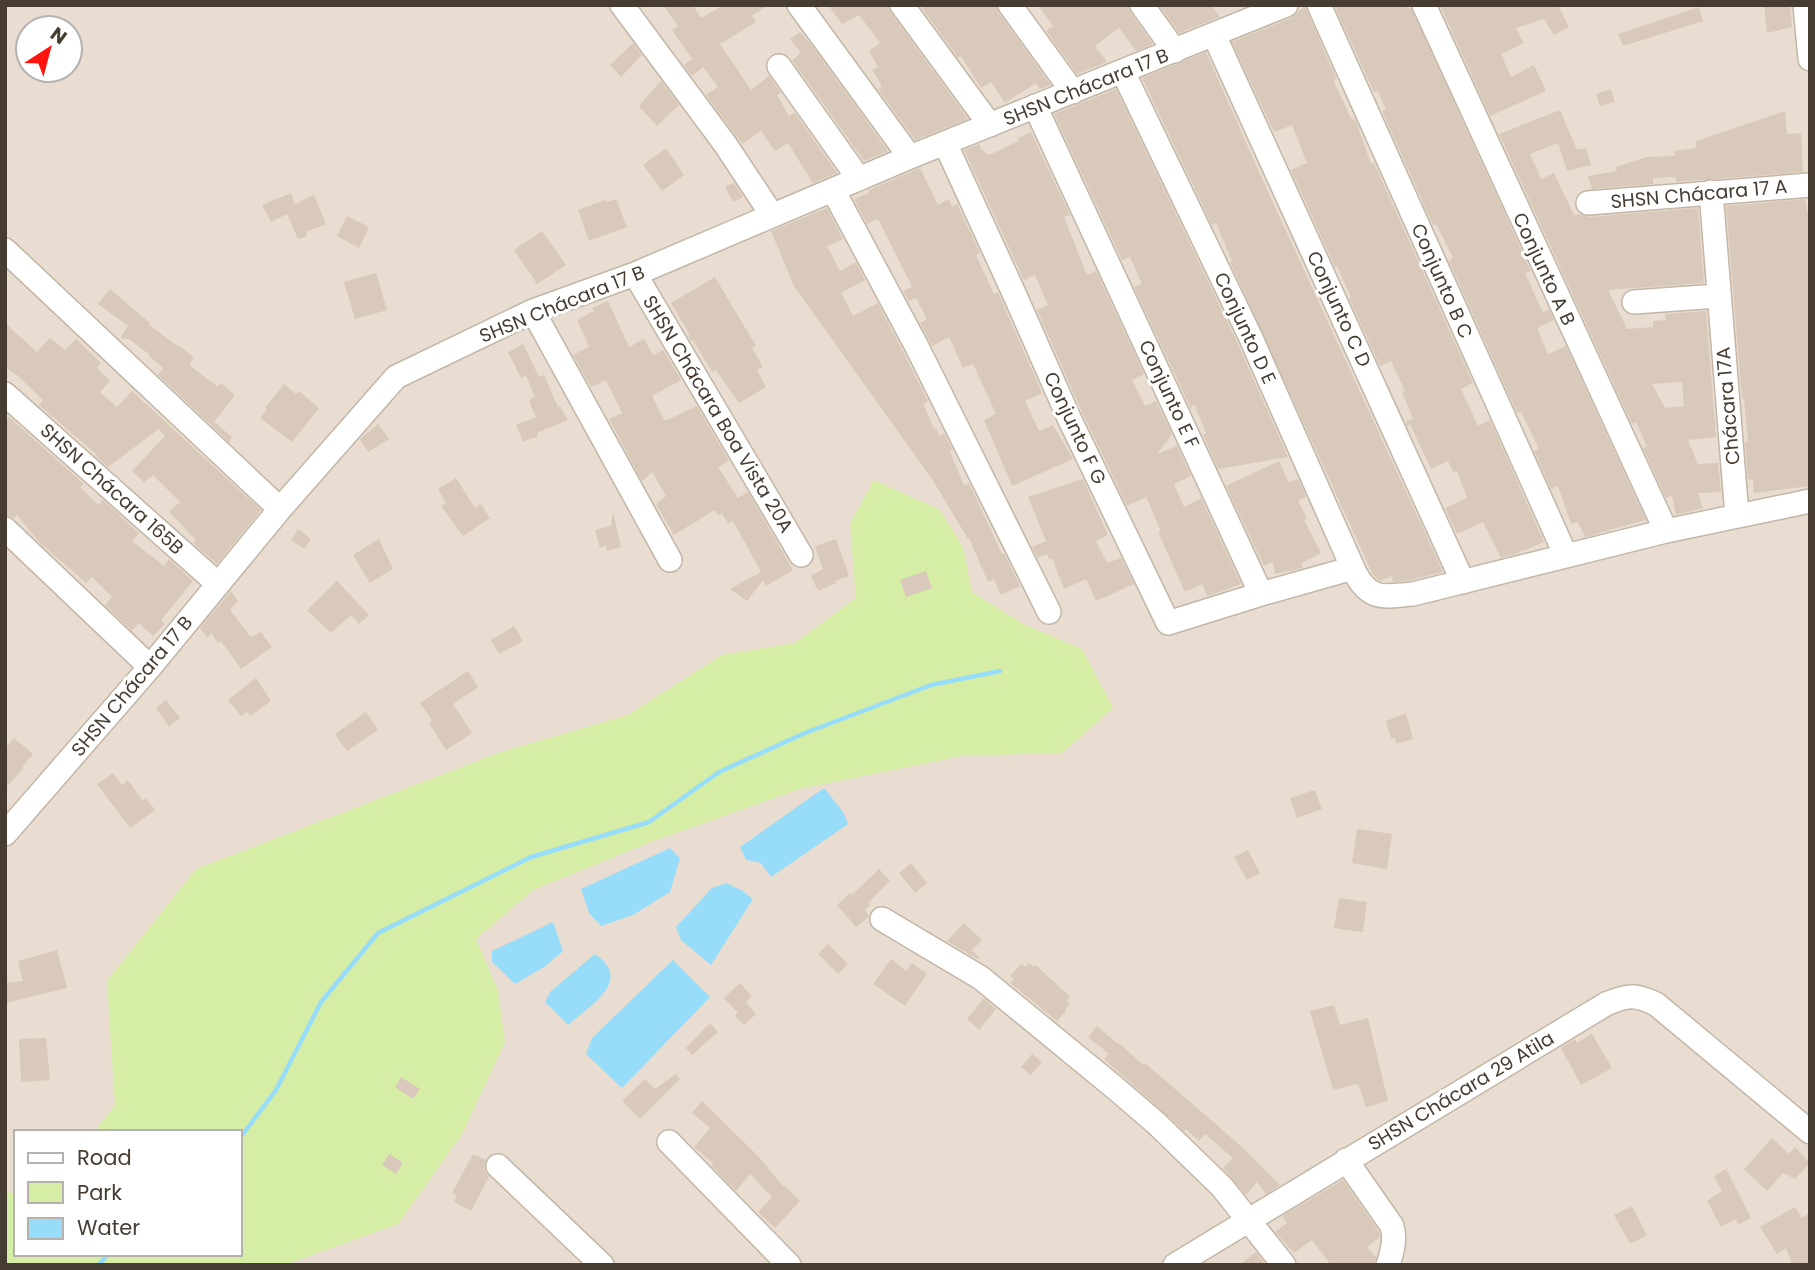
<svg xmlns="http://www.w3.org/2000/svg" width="1815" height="1270" font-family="Poppins,sans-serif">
  <rect width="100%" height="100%" fill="#f3ece2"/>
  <path fill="#e8ddd0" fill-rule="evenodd" d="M5,5H1810V1265H5ZM28,28H70V70H28ZM16,1132H240V1254H16Z"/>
  <path fill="#d6eda6" d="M874,480L940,510L963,547L972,592L1023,624L1082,649L1113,708L1062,753L961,756L800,789L653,841L533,890L476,939L498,991L505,1042L462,1134L398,1224L284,1265H5V1191L16,1194V1254H240V1132H94L115,1105L107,981L196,869L501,752L628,715L722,655L795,643L856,598L850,524Z"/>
  <path fill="#97dcf8" d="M824,788L843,812L848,824L771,877L761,863L746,860L740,847Z
    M670,848L680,858L670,892L633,915L601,926L589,913L581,889Z
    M726,883L743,891L753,899L711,965L681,940L676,927L712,888Z
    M553,922L563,951L544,967L515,984L492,962V951Z
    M595,954C634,981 590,1005 568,1025L545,1002L550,992Z
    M673,960L710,997L622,1088L586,1054L592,1038Z"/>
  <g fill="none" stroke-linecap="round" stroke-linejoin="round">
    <path stroke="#97dcf8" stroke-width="4.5" d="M240,1138L276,1090L321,1002L378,933L531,857L649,822L719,772L805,733L931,685L1000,671
      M99,1265L108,1254"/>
  </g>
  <path fill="#d9c9ba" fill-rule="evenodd" d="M663,5H693L701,18L724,5H769L752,15L756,22L720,44L751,90L769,76L781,93L777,95L789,116L795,113L837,173L813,183L788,143L775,151L761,131L742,144L706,95L718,87L703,67L692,76L684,65L692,59L672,30L678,26Z
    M828,5H888L891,13L968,119L915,140L878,89L882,86L872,70L878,67L869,51L880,43L859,15L842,24Z
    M920,5H996L999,13L1051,85L1040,89L1036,83L1005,103L991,82L981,88L961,56L958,58Z
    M1038,5H1128L1131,13L1153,44L1136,51L1119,28L1095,46L1107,62L1077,74L1046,31L1053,26Z
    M1159,5H1211L1220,17L1179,33Z
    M1334,5H1406L1408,9L1411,8L1531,271L1525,273L1543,313L1549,309L1554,320L1537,328L1548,354L1566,346L1646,520L1585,537L1578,522L1571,524L1558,486L1551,489L1534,451L1539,449L1521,412L1517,413L1449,261L1453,258L1436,224L1433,225L1382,111L1386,110L1378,91L1374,92Z
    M1440,5H1558L1569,27L1554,35L1544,19L1516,28L1524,43L1501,54L1511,77L1534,65L1546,91L1490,116Z
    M1764,5H1790L1792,27L1767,33Z
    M1305,6L1336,78L1334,82L1352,120L1355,119L1371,164L1374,163L1473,383L1461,389L1478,426L1490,420L1544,542L1518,553L1501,558L1483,522L1457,534L1445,508L1467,498L1457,471L1453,472L1448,461L1431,469L1410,424L1407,426L1406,422L1413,419L1402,392L1405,391L1391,361L1380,366L1349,298L1351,297L1337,266L1335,267L1291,170L1307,163L1292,125L1275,132L1272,128L1232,42L1291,18Z
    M1699,7L1703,21L1623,46L1618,34Z
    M800,32L812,46L888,151L864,161L792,60L801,53L790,39Z
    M633,43L642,55L621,77L610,65Z
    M1206,52L1259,172L1443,572L1411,580L1393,582L1392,576L1380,581L1373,575L1230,262L1232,261L1216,223L1212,225L1142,78Z
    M661,81L679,105L657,126L639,106Z
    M1116,89L1237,342L1288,457L1218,469L1203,435L1206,433L1194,404L1191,409L1134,287L1142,284L1130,257L1122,260L1054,114Z
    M1611,89L1615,102L1600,106L1596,94Z
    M1560,110L1577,150L1586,148L1591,165L1567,171L1558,143L1530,154L1541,179L1554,173L1574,215L1579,214L1589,217L1698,208L1704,283L1608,290L1627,329L1653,327V321L1666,320L1665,314L1706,311L1716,437L1688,440L1698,464L1718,463L1721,492L1698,493L1703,508L1676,515L1672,496L1666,498L1643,448L1647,446L1636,422L1632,424L1499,134ZM1682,382L1684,406L1665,408L1652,384Z
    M1785,111L1787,134L1801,133L1803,172L1677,182L1675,177L1653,178V184L1592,189L1588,176L1617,171L1616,167L1647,157L1675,156L1674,151L1696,148V141Z
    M1031,132L1070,215L1064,217L1087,275L1096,271L1144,374L1132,380L1145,406L1156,401L1172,434L1157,454L1177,446L1191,476L1174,484L1184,507L1201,498L1241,584L1226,590L1207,596L1202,584L1185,592L1158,532L1161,531L1146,497L1127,506L1082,412L1037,310L1048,305L1035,275L1024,280L964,150L979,144L981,149L989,155L1019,141L1018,138Z
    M666,148L684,175L662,191L643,165Z
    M920,168L938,205L949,199L952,207L957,204L980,253L976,255L994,294L998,292L1000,297L1042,393L1025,401L1039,431L1053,425L1073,459L1012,486L984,420L996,414L973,364L963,368L949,337L932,346L920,323L927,319L916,298L909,301L903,291L912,287L878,219L867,224L854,199L869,193V190Z
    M734,183L743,197L733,202L725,187Z
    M291,193L295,204L314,195L326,224L306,232L307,236L298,239L287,214L271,222L262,205Z
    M616,199L627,227L589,241L578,210L605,200L607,202Z
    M1805,199L1810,226V486L1754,493L1753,480L1748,479L1745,442H1748L1744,399L1742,398L1726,206Z
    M827,208L843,239L827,246L840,271L856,262L865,280L841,293L853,316L878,303L928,401L923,404L934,429L936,428L939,436L944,433L953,450L950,451L964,486L969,483L1002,554L1004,553L1020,586L1001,595L994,579L988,582L969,538L968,539L932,479L794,286L771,231Z
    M347,216L369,227L359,248L337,236Z
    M542,231L566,265L537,284L514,250Z
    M376,273L387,310L355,319L344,282Z
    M715,277L756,346L752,348L763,367L757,370L766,387L739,403L716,370L712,372L693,340L691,341L688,336L690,335L671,303Z
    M110,289L150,323L149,325L179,347L180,346L194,358L189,365L218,387L221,383L235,395L214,422L232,437L229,442L158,375L163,368L149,356L150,355L129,339L120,338L128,326L98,304Z
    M608,301L629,347L644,339L653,355L663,350L681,380L652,396L665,421L697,406L729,461L718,467L738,498L748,492L793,570L766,586L763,580L747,601L730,589L761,572L733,521L728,524L722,513L718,516L715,510L674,535L656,504L666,496L652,472L642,481L609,419L622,413L606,380L591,387L573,355L589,347L577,320L594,311L592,308Z
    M5,323L37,352L50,338L65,350L76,339L101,363L97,368L110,381L100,392L117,407L132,391L261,510L217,564L193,543L196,540L169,512L180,502L153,475L144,482L132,471L165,436L159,429L108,467L96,456L97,455L39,405L43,400L17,375L5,367Z
    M523,344L539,377L544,375L558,407L560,406L568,420L537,433L538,436L523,442L516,425L536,417L530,404V399L535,397L526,376L521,378L508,352Z
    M284,384L296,394L299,391L319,408L292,442L260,418L267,410L265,408Z
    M9,417L84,484L80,487L98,505L103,500L139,533L132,541L164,566L169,559L193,581L161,620L165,624L153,636L139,623L132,631L105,605L112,597L92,577L86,583L39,542L17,515L14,518L5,515V421Z
    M378,424L389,439L368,452L360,439Z
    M1279,461L1289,483L1297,479L1299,480L1306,497L1298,500L1307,519L1304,520L1321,553L1301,563L1303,568L1275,574L1273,562L1264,566L1226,486Z
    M456,478L475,508L481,504L490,518L463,536L441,506L446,503L438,489Z
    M1083,479L1108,535L1096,541L1107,563L1121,558L1134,584L1096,601L1086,579L1064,589L1052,558L1049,560L1047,554L1038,558L1032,547L1046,541L1028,497Z
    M613,512L621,547L606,551L607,545L600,548L595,530L611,526Z
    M298,529L311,539L304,549L291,540Z
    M379,539L393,569L370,583L353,555Z
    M836,539L849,576L835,581L836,583L818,591L811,576L823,569L815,546Z
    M926,571L932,588L906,597L900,580Z
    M337,581L369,615L359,624L351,615L331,633L307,610Z
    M231,591L238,601L230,610L251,637L261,632L272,647L241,669L221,641L218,643L211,633L208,638L200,628Z
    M514,626L523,641L499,654L491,640Z
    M468,671L478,687L453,704L472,733L446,750L429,723L432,720L420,703Z
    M256,678L271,701L250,716L247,712L241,716L228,700Z
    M166,700L180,718L169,727L156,708Z
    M366,712L378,730L347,751L335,734Z
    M1406,713L1413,739L1396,744L1395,738L1391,739L1386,721Z
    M14,738L33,754L22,767L24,768L5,788V749Z
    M113,773L122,785L128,780L143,801L146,798L155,810L130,828L97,784Z
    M1311,791H1315L1322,809L1297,818L1290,798Z
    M1357,829L1392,834L1387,869L1352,863Z
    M1248,850L1260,873L1247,880L1234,857Z
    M911,863L927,883L915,893L899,873Z
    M879,869L890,881L868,903L870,905L865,910L869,916L856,927L837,905L850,893L852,895Z
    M1339,898L1367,902L1363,932L1334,928Z
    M964,923L982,940L972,950L979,957L977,959L947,941Z
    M828,944L848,964L838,974L818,954Z
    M57,950L67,988L5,1003V983L23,981L18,961Z
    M891,959L906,971L912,963L927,974L905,1006L873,984Z
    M1022,963L1025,967L1029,963L1034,967L1036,965L1070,997L1066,1000L1070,1004L1065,1010L1066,1011L1057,1021L1010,983L1014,979L1010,976Z
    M740,983L752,996L746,1002L756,1014L744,1025L735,1016L738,1013L724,998Z
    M984,998L996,1009L979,1030L967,1019Z
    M1334,1005L1340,1025L1368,1018L1388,1101L1366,1107L1358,1084L1333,1090L1310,1011Z
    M710,1023L718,1032L692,1055L686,1048Z
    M1097,1026L1118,1044L1119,1043L1143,1065L1145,1063L1242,1147L1280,1185L1266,1194L1257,1182L1246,1195L1223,1168L1233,1158L1205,1134L1199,1141L1186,1129L1184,1131L1104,1059L1109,1054L1088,1037Z
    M1592,1034L1612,1068L1581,1085L1561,1048L1575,1039L1577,1043Z
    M46,1038L50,1080L21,1082L19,1039Z
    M1032,1054L1042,1062L1031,1075L1021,1067Z
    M676,1074L680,1079L640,1119L622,1101L645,1079L655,1089Z
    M401,1077L420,1089L413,1099L395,1087Z
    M702,1101L758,1156L783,1186L784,1185L800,1201L775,1228L758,1212L772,1197L750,1174L736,1191L711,1165L713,1163L694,1147L710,1128L692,1113Z
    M1772,1138L1789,1154L1795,1147L1810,1163L1795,1179L1783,1173L1767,1191L1744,1169Z
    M389,1154L403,1163L396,1174L382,1165Z
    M473,1154L486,1160L484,1169L489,1177L471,1211L454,1202L457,1195L452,1193Z
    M1726,1169L1751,1218L1738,1225L1736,1219L1721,1227L1707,1201L1722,1191L1714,1176Z
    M1343,1180L1379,1232L1380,1237L1367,1247L1376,1257L1374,1265H1331L1312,1240L1294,1253L1275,1232L1287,1223L1282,1216Z
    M1632,1206L1647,1235L1630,1244L1614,1215Z
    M1795,1207L1802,1218L1810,1213V1265H1792L1786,1248L1777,1254L1760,1227Z
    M1256,1252L1266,1265H1239Z"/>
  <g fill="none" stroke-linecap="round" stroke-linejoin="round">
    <defs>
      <path id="minor" d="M622,5L725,144L772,215
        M799,5L910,157
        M902,5L990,125
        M1010,5L1073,92
        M1142,5L1175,51
        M1319,5L1566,556
        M1424,5L1666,531
        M1805,5L1810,59
        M1214,35L1463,582
        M779,66L859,179
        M1123,72L1250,336L1355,573C1371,602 1384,596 1413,594L1666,531L1810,501
        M1035,106L1261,594L1353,568
        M945,143L1013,291L1069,418L1168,623L1261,594
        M833,190L916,345L1049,612
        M1711,192L1737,516
        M1588,203L1810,185
        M5,250L280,509
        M635,274L801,555
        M1634,302L1718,296
        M533,311L670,560
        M5,394L218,584
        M5,529L150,667
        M5,834L150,667L280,509L396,377L533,311L635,274L910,157L1286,5
        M882,919L981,978L1114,1087L1157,1124L1222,1187L1284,1265
        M669,1142L789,1265
        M1346,1160L1392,1226C1396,1240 1392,1252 1388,1265
        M498,1166L602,1265
        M1175,1265L1606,1004C1628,995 1634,994 1656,1004L1810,1132"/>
    </defs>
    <use href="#minor" stroke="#c3b6a7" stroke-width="26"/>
    <use href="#minor" stroke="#fff" stroke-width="23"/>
  </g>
  <g text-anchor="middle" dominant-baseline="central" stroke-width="6" stroke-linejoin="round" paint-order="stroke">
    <g font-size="19" fill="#463c32" stroke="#fff">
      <text transform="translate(1086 87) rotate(-22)">SHSN Chácara 17 B</text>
      <text transform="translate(1699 194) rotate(-5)">SHSN Chácara 17 A</text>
      <text transform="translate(1544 269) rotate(65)">Conjunto A B</text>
      <text transform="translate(1442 281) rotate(66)">Conjunto B C</text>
      <text transform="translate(562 304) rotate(-22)">SHSN Chácara 17 B</text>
      <text transform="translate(1339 309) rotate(65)">Conjunto C D</text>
      <text transform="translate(1245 328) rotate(65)">Conjunto D E</text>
      <text transform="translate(1169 394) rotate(65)">Conjunto E F</text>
      <text transform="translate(1728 406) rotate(-95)">Chácara 17A</text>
      <text transform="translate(718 414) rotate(59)">SHSN Chácara Boa Vista 20A</text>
      <text transform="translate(1075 428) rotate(65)">Conjunto F G</text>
      <text transform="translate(112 489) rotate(42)">SHSN Chácara 165B</text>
      <text transform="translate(132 686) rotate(-50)">SHSN Chácara 17 B</text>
      <text transform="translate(1461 1091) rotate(-31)">SHSN Chácara 29 Atila</text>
    </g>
  </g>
  <rect width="1815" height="1270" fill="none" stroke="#463c32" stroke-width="14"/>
  <rect x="14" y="1130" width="228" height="126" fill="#ffffff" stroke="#b5b1ad" stroke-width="2"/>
  <rect x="28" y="1153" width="35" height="10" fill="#ffffff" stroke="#b5b1ad" stroke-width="2"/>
  <text x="77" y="1165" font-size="21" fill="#463c32">Road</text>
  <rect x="28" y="1182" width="35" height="21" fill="#d6eda6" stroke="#b5b1ad" stroke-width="2"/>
  <text x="77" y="1200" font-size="21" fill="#463c32">Park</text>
  <rect x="28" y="1218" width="35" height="21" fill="#97dcf8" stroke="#b5b1ad" stroke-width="2"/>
  <text x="77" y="1235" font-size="21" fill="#463c32">Water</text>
  <g transform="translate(49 49) rotate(36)"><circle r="33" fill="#ffffff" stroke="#b5b1ad" stroke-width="2"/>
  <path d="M0-5L12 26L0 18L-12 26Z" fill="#ff140e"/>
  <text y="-10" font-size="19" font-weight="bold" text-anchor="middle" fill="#463c32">N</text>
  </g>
</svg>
